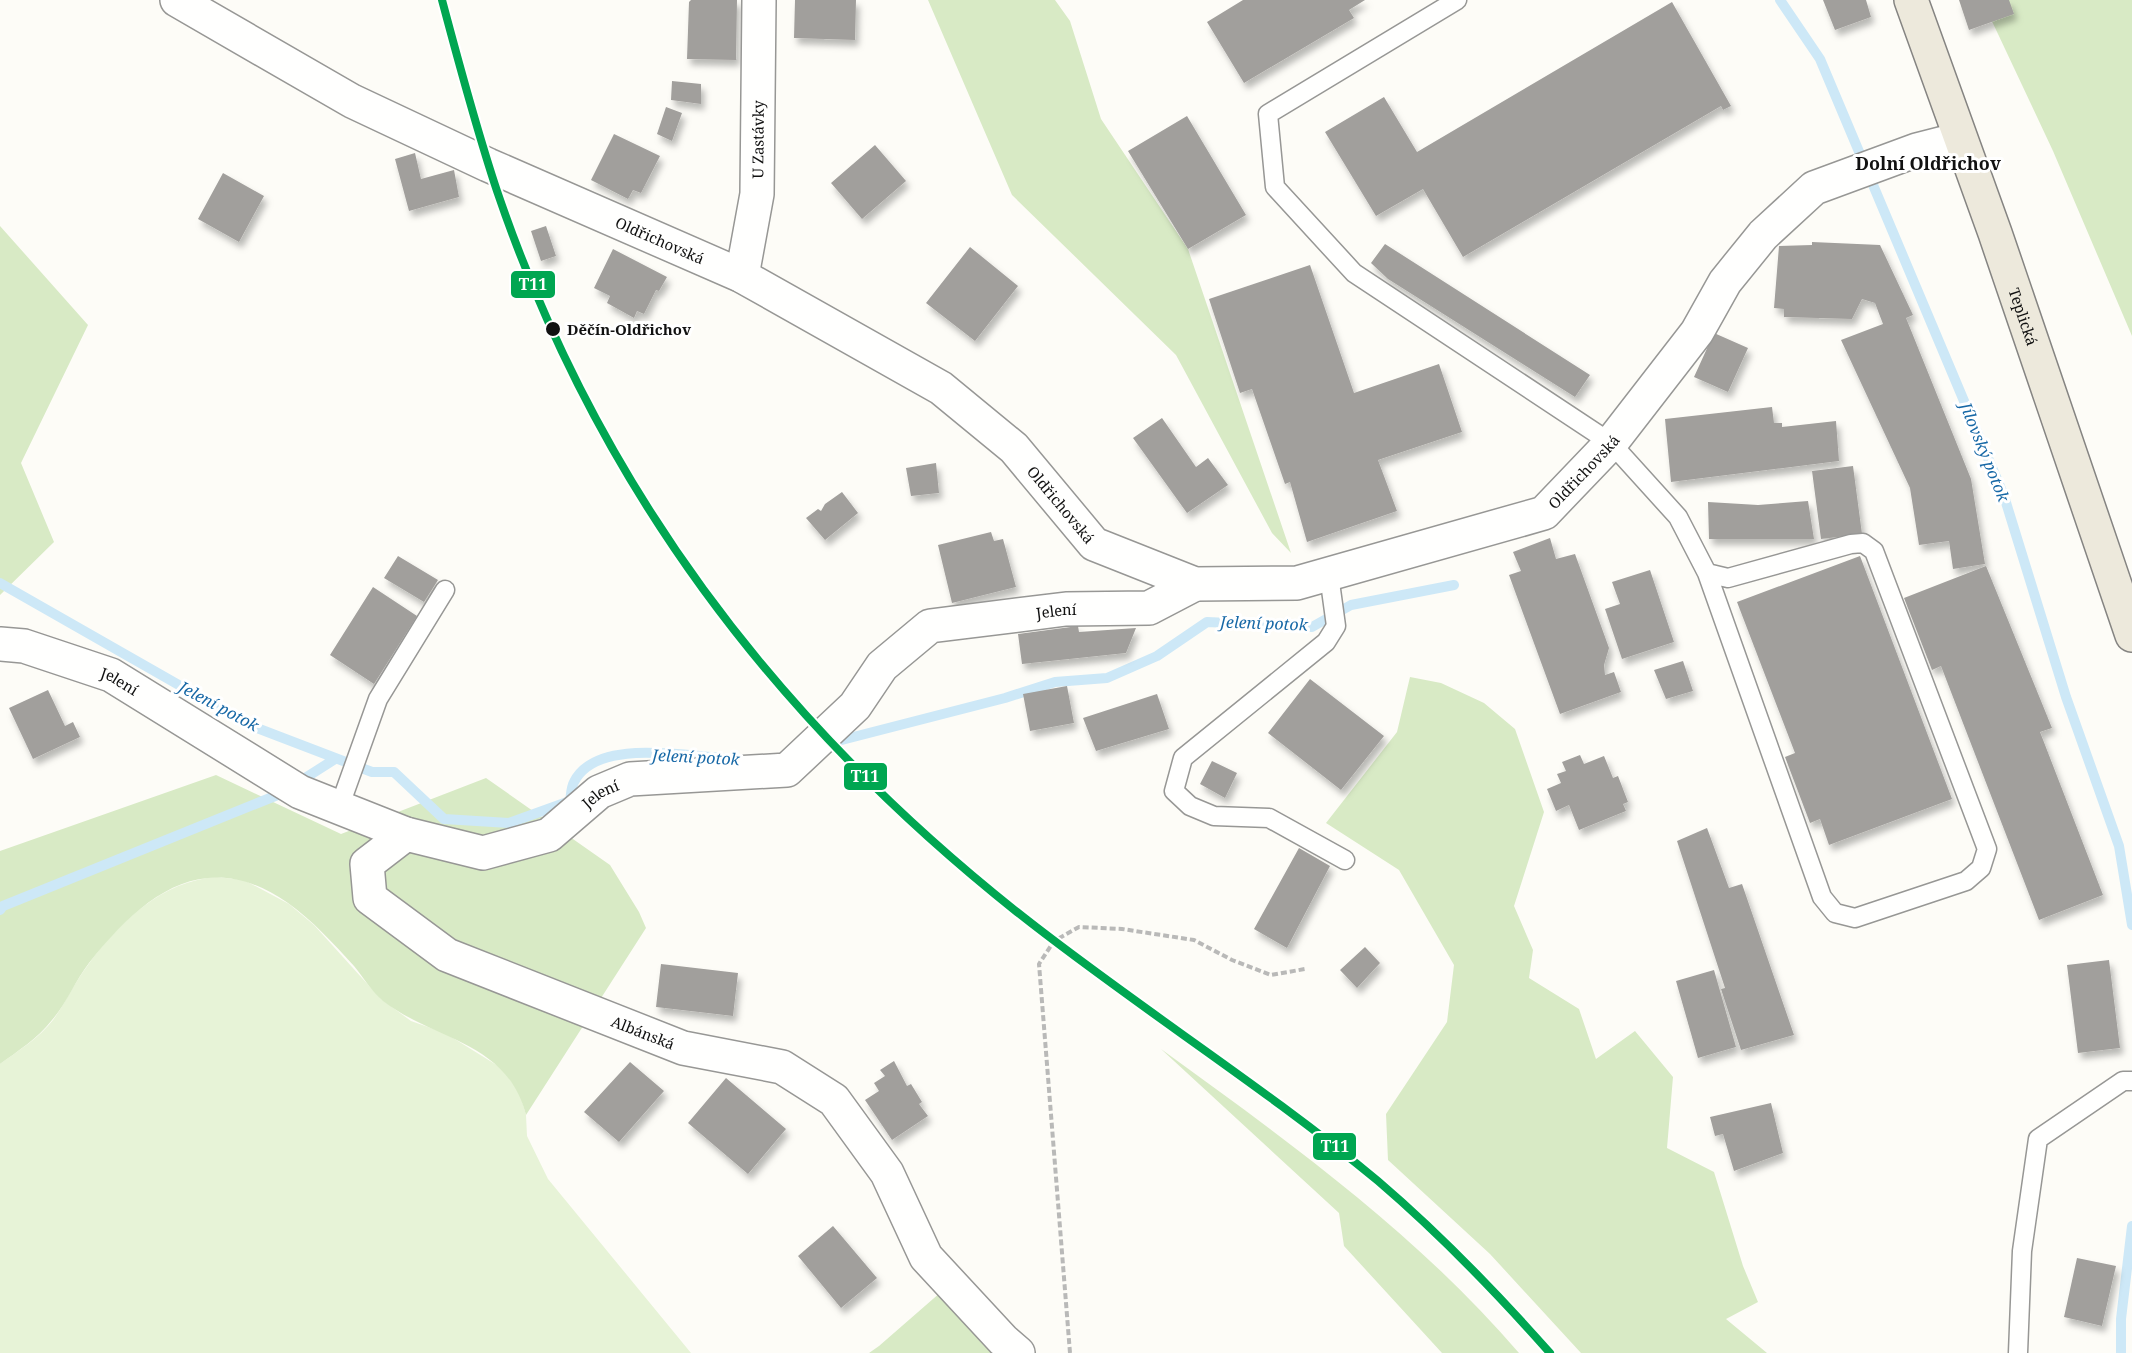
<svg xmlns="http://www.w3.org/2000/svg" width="2132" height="1353" font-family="'Noto Serif',serif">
  <defs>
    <filter id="shadow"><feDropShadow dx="3.5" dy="6" stdDeviation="3" flood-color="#0004"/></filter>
  </defs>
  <rect width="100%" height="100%" fill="#fdfcf7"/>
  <path fill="#e7f3d7" d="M217,877L244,880L289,904L314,925L381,999L411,1021L445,1033L503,1069L520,1094L526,1115L527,1136L548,1179L691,1353H0V1064C18,1051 39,1038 53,1020C66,1002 75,982 88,965C118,923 163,880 217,877Z"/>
  <path fill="#d8eac5" d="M928,0H1055L1070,21L1101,119L1188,249L1291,553L1272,533L1176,355L1012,195Z
    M1982,0H2132V336L2053,151Z
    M0,226L88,325L21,463L54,542L0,595Z
    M1410,677L1441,683L1484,703L1515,729L1544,812L1514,906L1533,950L1529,978L1579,1009L1596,1059L1635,1031L1673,1077L1667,1148L1714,1172L1743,1266L1758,1302L1726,1319L1767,1353H1581L1490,1254L1388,1160L1386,1114L1447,1022L1454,965L1399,870L1326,823L1397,732Z
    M216,775L341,834L486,778L610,865L639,912L646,928L526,1115C507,1041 435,1041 383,1001C372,992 363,977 354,966C334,944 312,920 288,903C205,845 143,895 89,963C75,981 67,1003 52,1020C38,1038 18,1051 0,1064V851Z
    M1161,1049C1288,1141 1416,1233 1519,1353H1442L1344,1246L1339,1213Z
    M941,1292L997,1353H869L879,1346Z"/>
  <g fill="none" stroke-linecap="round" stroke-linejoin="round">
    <path stroke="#cde8f7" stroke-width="10" d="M1780,0L1820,59L2004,496L2066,697L2119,846L2132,925
      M0,583L249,725L372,772H394L444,819L509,823L570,801C571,796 571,787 574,782C596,738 683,756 724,758
      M830,743L1005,698L1055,682L1107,678L1157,656L1207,622L1312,627L1351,605L1454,585
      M0,910L3,906L280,794L335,759
      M2121,1353V1319L2132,1226"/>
  </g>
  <path fill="#a19f9c" filter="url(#shadow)" d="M691,0H737L736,60L687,59L689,2Z
    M795,0H856L855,40L794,38Z
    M1243,0H1365L1349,10L1354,18L1244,83L1207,22Z
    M1823,0H1866L1871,17L1835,30Z
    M1959,0H2009L2014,14L1969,30Z
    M1672,2L1731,106L1723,110L1721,106L1463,257L1423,189L1376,216L1325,132L1384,97L1417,152Z
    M672,81L701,84V104L671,100Z
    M666,107L682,113L672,141L657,134Z
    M1187,116L1246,215L1188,249L1128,151Z
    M614,134L660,156L641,193L633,190L628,199L591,180Z
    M875,145L906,181L862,219L831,183Z
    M415,153L421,179L454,170L459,197L409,211L395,159Z
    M223,173L264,196L239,242L198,219Z
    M546,226L556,256L541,261L531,231Z
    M1812,242L1880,245L1913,315L1906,318L1971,479L1985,564L1953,569L1949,541L1919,545L1910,488L1841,340L1883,324L1875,303L1862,299L1852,319L1784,317V309L1774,308L1779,246L1812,245Z
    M1385,244L1590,375L1575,397L1388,279L1371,263Z
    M970,247L1018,286L975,341L926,303Z
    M613,249L667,277L659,291L656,290L644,314L637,311L634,318L607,303L610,296L594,288Z
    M1310,265L1354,393L1439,364L1462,432L1378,460L1397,511L1307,542L1290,482L1285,484L1252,389L1240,393L1209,299Z
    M1714,333L1748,348L1728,392L1694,377Z
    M1772,407L1774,423H1782V427L1836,421L1839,461L1671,482L1665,419Z
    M1162,418L1196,467L1208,458L1228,485L1187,513L1133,438Z
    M936,463L939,493L911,496L906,468Z
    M1853,466L1862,534L1821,539L1812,471Z
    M842,492L858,513L825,540L806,518L818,509L821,511L825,504Z
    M1808,501L1814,539H1709L1708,502L1758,505Z
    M991,532L994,541L1003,539L1016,587L952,603L938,545Z
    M1550,538L1556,559L1575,554L1609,648L1604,665L1605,675L1614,672L1621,692L1560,714L1509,575L1521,571L1513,552Z
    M398,556L438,580L424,602L384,578Z
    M1860,556L1952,799L1829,845L1820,819L1810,823L1785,757L1795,753L1737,602Z
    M1986,566L2052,728L2040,732L2103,895L2039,920L1941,666L1932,670L1904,598Z
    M1650,570L1674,642L1622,659L1605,609L1620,604L1612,582Z
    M373,587L417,616L374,684L330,655Z
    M1078,626L1079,632L1136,628L1126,653L1022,664L1018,634Z
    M1683,661L1693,691L1666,699L1654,670Z
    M1310,679L1384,736L1341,790L1268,733Z
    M1067,686L1074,723L1030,731L1023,694Z
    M48,690L65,726L73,722L80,737L33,759L9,708Z
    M1157,694L1169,729L1096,751L1083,718Z
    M1580,755L1584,764L1604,756L1613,778L1618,776L1628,802L1623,804L1626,811L1579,830L1569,805L1556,811L1547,789L1561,783L1557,774L1566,771L1562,762Z
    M1212,761L1237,773L1225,798L1200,784Z
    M1707,828L1729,888L1742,884L1794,1035L1741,1050L1721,989L1725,988L1677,841Z
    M1299,848L1330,866L1287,948L1254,929Z
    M1365,947L1380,963L1357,988L1340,970Z
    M2109,960L2120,1048L2078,1053L2067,965Z
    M661,964L738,973L733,1016L656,1007Z
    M1714,970L1736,1047L1698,1058L1676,981Z
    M894,1061L907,1086L911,1084L922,1102L919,1104L928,1116L892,1140L865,1100L879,1091L874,1083L885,1076L880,1070Z
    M630,1062L664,1091L619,1142L584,1112Z
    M726,1078L786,1129L748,1174L688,1123Z
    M1771,1103L1783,1153L1734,1171L1723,1134L1715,1136L1710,1117Z
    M833,1226L877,1278L841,1308L798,1256Z
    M2077,1258L2116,1266L2102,1326L2064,1317Z"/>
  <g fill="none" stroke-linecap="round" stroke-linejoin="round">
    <defs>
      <path id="service" d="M1457,0L1268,114L1275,187L1354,273L1611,443L1678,517L1707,573L1728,578L1851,544L1863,543L1874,551L1987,849L1981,868L1966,881L1855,918L1835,913L1822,897L1707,573
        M1329,575L1336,626L1326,642L1183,758L1174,791L1190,806L1214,816L1269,818L1345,860
        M339,808L378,699L445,590
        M2018,1353L2022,1251L2038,1139L2123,1081H2132"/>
      <g id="minor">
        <path id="s1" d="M177,0L352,101L488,165L742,276L941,388L1014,448L1094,544L1195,584L1297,583L1544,513L1611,443L1697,332L1725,282L1763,235L1814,188L1917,150L1960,139"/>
        <path id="s2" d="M742,276L757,194L759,0"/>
        <path id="s3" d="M0,644L24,646L111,675L300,792L406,834L483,853L549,835L599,792L630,779L787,770L855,706L882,666L930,626L1066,609L1149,608L1195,584"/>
        <path id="s4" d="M406,834L367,864L370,898L447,955L683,1048L782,1067L834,1100L887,1173L926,1257L1003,1340L1018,1353"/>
      </g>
      <g id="primary">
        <path id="s5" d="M1911,0L1995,233L2132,635"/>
      </g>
    </defs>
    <use href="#service" stroke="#979795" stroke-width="21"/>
    <use href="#minor" stroke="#979795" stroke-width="36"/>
    <use href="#primary" stroke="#858482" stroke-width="36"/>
    <path stroke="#b9b9b8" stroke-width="4" stroke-dasharray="6 3" stroke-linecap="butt" d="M1070,1353L1039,964L1054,941L1079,927L1122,929L1194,940L1232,960L1271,975L1305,969"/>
    <use href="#service" stroke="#fffffe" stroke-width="18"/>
    <use href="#minor" stroke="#fffffe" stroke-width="33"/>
    <use href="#primary" stroke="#ede9dc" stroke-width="33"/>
    <defs>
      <path id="rail-1" d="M442,0C459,64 476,128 497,191C597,485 774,719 1017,912C1134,1005 1262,1085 1378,1181C1440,1234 1496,1292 1550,1353"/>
    </defs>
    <use href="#rail-1" stroke="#fff" stroke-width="12"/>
    <use href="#rail-1" stroke="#00a651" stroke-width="8"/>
  </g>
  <circle fill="#111" stroke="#fff" stroke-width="2" cx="553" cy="329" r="8"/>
  <g text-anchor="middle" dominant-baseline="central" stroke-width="6" stroke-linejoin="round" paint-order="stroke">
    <g font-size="15" fill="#111" stroke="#fff">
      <text stroke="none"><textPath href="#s2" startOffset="138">U Zastávky</textPath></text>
      <text stroke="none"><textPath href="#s1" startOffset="540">Oldřichovská</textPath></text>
      <text stroke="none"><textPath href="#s5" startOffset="336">Teplická</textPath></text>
      <text stroke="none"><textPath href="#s1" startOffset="1602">Oldřichovská</textPath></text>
      <text stroke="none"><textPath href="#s1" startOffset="1026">Oldřichovská</textPath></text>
      <text stroke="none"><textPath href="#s3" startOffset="1188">Jelení</textPath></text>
      <text stroke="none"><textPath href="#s3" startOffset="126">Jelení</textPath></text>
      <text stroke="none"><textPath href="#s3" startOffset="666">Jelení</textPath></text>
      <text stroke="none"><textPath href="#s4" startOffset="390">Albánská</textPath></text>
    </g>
    <g font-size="15" font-weight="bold" fill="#111" stroke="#fff" text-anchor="start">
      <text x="567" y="329">Děčín-Oldřichov</text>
    </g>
    <g font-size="16" font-style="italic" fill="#1768a6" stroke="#fff">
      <text transform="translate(1985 452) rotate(68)">Jílovský potok</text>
      <text transform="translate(1264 623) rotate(2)">Jelení potok</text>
      <text transform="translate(219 706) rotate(28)">Jelení potok</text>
      <text transform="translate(696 757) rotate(3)">Jelení potok</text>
    </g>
    <g font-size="18" font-weight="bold" fill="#111" stroke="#fff">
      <text x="1928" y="163">Dolní Oldřichov</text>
    </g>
  </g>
  <g stroke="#fff" stroke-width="2">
    <rect x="510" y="270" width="46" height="29" rx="6" fill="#00a651"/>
    <rect x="843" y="762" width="45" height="29" rx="6" fill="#00a651"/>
    <rect x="1312" y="1132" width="45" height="29" rx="6" fill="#00a651"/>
  </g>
  <g font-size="16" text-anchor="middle" font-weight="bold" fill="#fff">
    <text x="533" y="290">T11</text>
    <text x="865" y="782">T11</text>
    <text x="1335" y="1152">T11</text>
  </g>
</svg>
